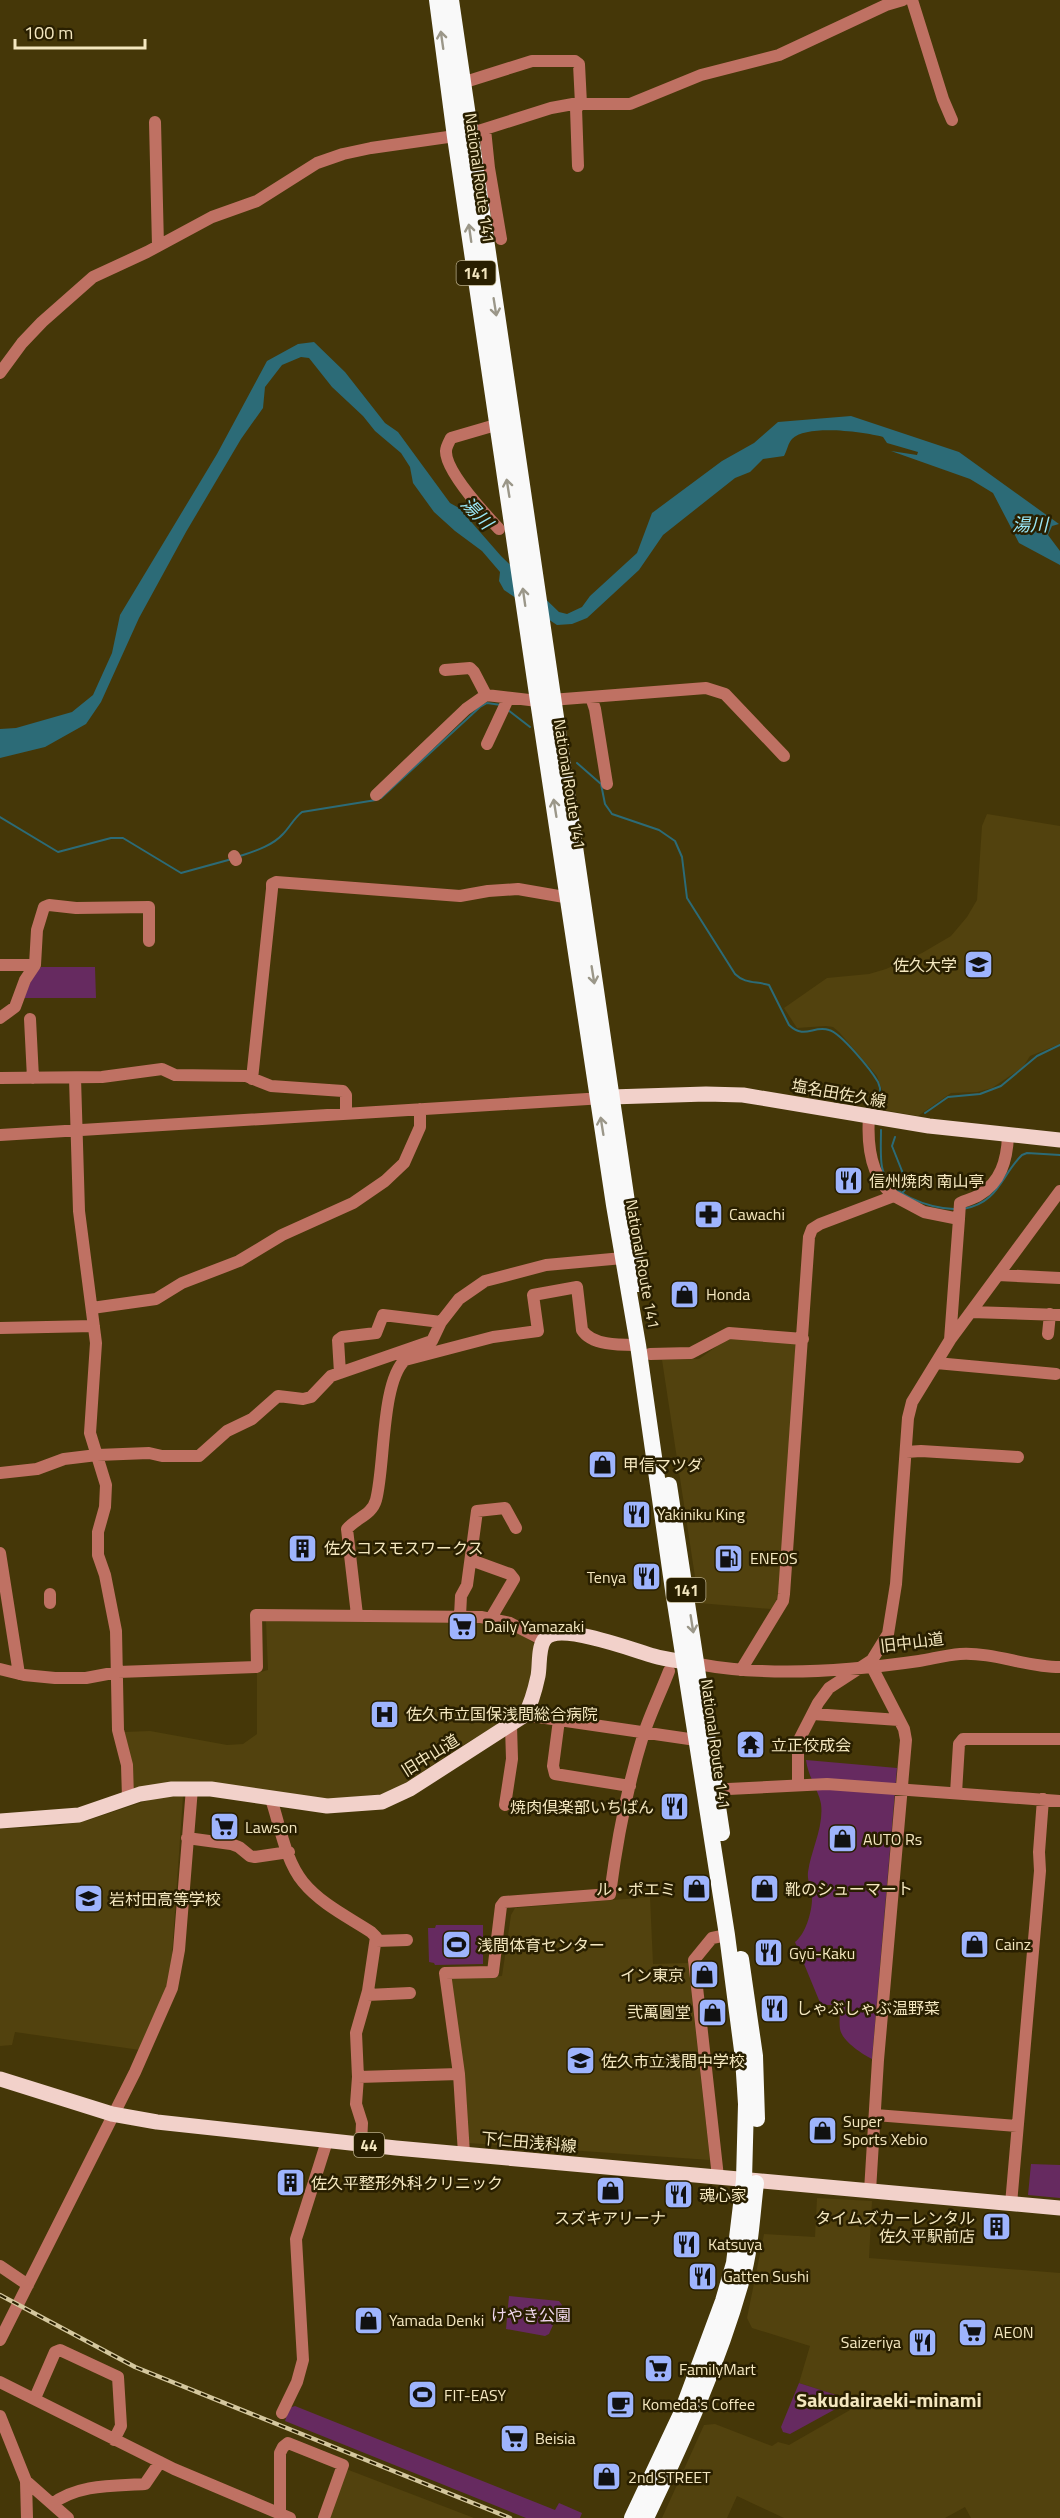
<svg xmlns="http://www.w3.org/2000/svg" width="1060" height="2518" font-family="'Titillium Web','Noto Sans JP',sans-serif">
  <rect width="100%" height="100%" fill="#453708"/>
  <path fill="#52420e" d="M987,814L1060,826V1044L1030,1056L1023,1067L992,1088L977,1092L951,1093L918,1116L885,1110L884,1096L877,1076L839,1032L833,1027L826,1026L797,1028L784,1008L827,978L869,974L886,969L922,953L951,936L967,917L977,900L982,826Z
    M731,1336L796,1342L779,1596L771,1609L699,1603L662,1360L699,1359Z
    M266,1621L470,1622L506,1627L521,1634L535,1644L527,1697L520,1708L506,1720L458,1748L390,1793L323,1800L133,1791L124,1732L150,1731L227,1745L243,1744L257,1734V1673L268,1670Z
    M183,1796L171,1969L166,1994L140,2050L15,2032L12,2045L0,2046V1829L58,1826L89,1820L155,1798Z
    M650,1897L653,1964L688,1963L710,2160L469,2143L451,1979L502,1976L511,1915L515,1908Z
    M817,2198L872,2201L869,2258L1060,2273V2518H971L965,2507L945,2518H784L737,2496L727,2518H662L704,2425L715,2424L772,2446L778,2442L789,2445L857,2406L852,2400L799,2383L810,2346L752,2328L747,2318L764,2234L815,2237Z
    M346,2469L474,2518H329Z"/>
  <path fill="#662a60" d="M41,967H95L96,998H24L33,975Z
    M806,1760L897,1768L872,2059C862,2054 842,2041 840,2029C839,2022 840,2015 840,2008L837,2005H821L795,1942C806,1934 813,1909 812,1895C811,1888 807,1880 808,1872C811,1850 824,1827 821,1804C819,1791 808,1777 806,1760Z
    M436,1925H483V1964L435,1965L434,1963L429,1962L428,1928H435Z
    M1031,2164L1060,2165V2198L1028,2195Z
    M509,2296L559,2301L562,2305L549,2334L545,2336L506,2329Z
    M799,2383L852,2400L790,2434L783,2432L781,2427Z
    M295,2406L555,2510L559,2503L582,2513L580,2518H526L285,2421L289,2408Z"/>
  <path fill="#2c6b77" d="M314,342L345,372L385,423L398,432L450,503L459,508L501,556L559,612L567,614L582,607L590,596L637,553L652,513L722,461L754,443L778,422L851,416L959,452L1059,524L1052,526L1048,535L1060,551V565L1019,543L993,493L970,479L891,451L917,455L918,452L887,443L883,437C864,432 807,424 792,439C788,443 787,451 784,456L763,459L750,472L735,478L663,535L639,570L587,618L572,624L557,625L504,590L499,581L500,572L482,551L455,531L434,512L413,483L410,467L401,453L375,431L363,416L332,387L309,358L301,357L282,365L265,387L263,408L241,439L186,532L139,618L101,702L86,724L45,747L0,758V729L16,728L72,712L93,695L112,653L120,615L217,454L267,361L298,344Z"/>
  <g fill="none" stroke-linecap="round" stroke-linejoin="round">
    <path stroke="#2c6b77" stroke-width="2" d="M508,710L530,727
      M577,763L601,784L605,804L612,814L659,830L675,841L682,857L687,898L735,974C745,984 756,981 769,985L789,1025C805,1040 813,1025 829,1030C841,1033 871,1070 878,1082L880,1088L881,1108
      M381,798L480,707L487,703L501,705
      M0,817L58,852L111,838H123L181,873L232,859
      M240,856C255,851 272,846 283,834C290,827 294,818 302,812L376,800
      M925,1113L948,1097L980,1094L1001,1086L1037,1056L1060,1045
      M881,1130C881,1142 880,1156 882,1167C887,1195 930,1208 954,1209
      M895,1137L892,1146L908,1186L903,1192
      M963,1209C999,1203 1001,1175 1022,1155L1027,1153L1060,1155"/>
    <path stroke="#bf7163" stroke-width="12" d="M912,0L943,99L952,120
      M462,83L532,61H575L579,64L581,104L576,108L578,166
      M155,122L158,246
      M485,129L489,168L501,239
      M0,373L22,343L42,322L93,277L147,252L212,217L257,201L317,163L343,154L371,148L469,134L551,108L573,104H630L701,75L779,55L886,5L903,0
      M499,424L451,438C449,442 446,447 446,451C445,471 486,515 499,529
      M445,670L470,668L474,672L486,695L538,701L706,688L725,694L784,756
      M591,697L595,709L607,784
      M487,744L508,699
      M376,795L466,709L486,695
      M234,856L236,860
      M0,965H35
      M0,1018L15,1007L25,980L35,965L37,930L44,907L49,905L76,908L149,907V941
      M30,1019L33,1078
      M0,1078L102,1077L162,1069L175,1075L246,1076L271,1086L343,1091L346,1095V1113
      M75,1078L79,1211L96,1343L90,1433L106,1485L105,1507L98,1532V1555L105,1575L116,1631L118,1730L127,1765L128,1798
      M252,1079L272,889V884L276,882L460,896L488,891L518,889L570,898
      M869,1116C867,1145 870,1177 894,1196
      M0,1135L604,1098
      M959,1219L960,1203C966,1200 973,1199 979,1195C1001,1182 1007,1160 1008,1136
      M998,1275L1060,1278
      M92,1308L156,1299L182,1283L239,1261L282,1235L353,1203L385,1181L404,1163L420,1127V1109
      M971,1312L1060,1315
      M0,1328L94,1326
      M1048,1334L1050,1314
      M650,1354L691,1353L729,1333L803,1339
      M405,1360L493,1337L538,1331L533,1295L577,1287L582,1330C592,1346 622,1345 638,1345
      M936,1363L1056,1374
      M340,1373L338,1340L342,1337L376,1333L383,1315L441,1322
      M906,1452L921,1451L1018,1457
      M0,1473L37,1469L64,1459L97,1455L149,1453L162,1456H199L227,1431L252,1419L278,1396L303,1399L311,1397L331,1376L432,1341L441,1322L459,1299L485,1281L546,1265L623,1258
      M0,1553L19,1674
      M471,1560L510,1574L514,1579L491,1618
      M50,1594V1603
      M357,1615L347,1529C356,1518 372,1515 376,1500C385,1467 381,1382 405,1360L402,1353
      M460,1616L461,1596L467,1585L477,1511L505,1508L516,1528
      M698,1664C767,1677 850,1671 919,1661C932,1659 946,1655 960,1654C994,1652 1026,1667 1060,1667
      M0,1669L24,1675L55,1678H86L118,1672L257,1667L256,1615L481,1617L510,1623L543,1640
      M741,1670L783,1601L784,1594L809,1237L812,1229L820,1224L894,1196L924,1212L959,1219L950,1340
      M813,1714L899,1720
      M525,1715L696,1740
      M559,1720L553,1766L555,1774L630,1786
      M798,1784V1742L818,1703L829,1688L872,1660L888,1634L896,1584L908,1418L912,1402L950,1340L1060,1191
      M708,1790L827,1784L1060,1801
      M956,1793L959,1744L963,1739H1060
      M271,1799C280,1825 285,1860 303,1882C321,1904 348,1917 371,1932L376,1937L368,1991L356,2033L358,2077L356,2104L362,2123L361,2144
      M505,1805L512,1759L511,1726
      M187,1838L231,1844L239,1847L250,1856L255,1857L289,1852
      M376,1941L407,1940
      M367,1995L410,1993
      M358,2077L459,2074
      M875,2115L1017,2126
      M464,2154L459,2074L445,1973L493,1972L501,1906L504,1902L610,1894C617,1840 627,1787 643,1736C650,1714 661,1692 669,1671
      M718,2177L694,1960L712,1938L727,1935
      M870,2191L878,2060L906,1740L904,1729L871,1665
      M1011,2204L1040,1871L1039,1852L1043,1799
      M0,2266L28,2285
      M0,2340L135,2072L172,1988L179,1950L192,1788
      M0,2382L174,2469L290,2518
      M35,2398L55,2352L60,2350L118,2377L121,2426L114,2440
      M282,2413L297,2382L303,2360L296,2239L327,2141
      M0,2416L26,2481L68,2518
      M26,2481L27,2518
      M52,2504C79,2484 113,2486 145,2484L160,2462
      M280,2514V2453L283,2447L288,2443L343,2465L324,2518"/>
    <path stroke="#f2d1ca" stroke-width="15" d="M611,1097L706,1094L743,1095L929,1126L1060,1140
      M0,1821L79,1815L140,1794L172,1789H211L327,1806L382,1802L410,1789L525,1715C532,1702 535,1690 538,1676C540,1666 538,1649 544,1640C557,1620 635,1651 654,1656C668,1660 682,1661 695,1664
      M0,2079L112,2114L157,2122L396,2148L1060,2208"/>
    <path stroke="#f9f9f9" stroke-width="16" d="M437,0L455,137L538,701L614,1205L638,1345L673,1590L727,1935L743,2058L746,2104L744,2180L734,2263L723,2301L681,2414L632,2518
      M451,0L639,1284
      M669,1485L722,1833
      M741,1959L755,2056L757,2119
      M646,2518C683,2441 719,2362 742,2279C751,2248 752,2215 756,2183"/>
    <defs>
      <path id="rail" d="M0,2295L135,2367L510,2518"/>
    </defs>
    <use href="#rail" stroke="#d4c79e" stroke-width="4.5"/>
    <use href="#rail" stroke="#291f00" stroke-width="2" stroke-dasharray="7" stroke-linecap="butt"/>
  </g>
  <defs><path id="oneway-shaft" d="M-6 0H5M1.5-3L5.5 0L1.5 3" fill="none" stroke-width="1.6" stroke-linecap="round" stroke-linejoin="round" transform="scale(1.5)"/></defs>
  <g stroke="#9b9789">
    <use href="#oneway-shaft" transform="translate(442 40) rotate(-98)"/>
    <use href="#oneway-shaft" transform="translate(470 233) rotate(-98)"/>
    <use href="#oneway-shaft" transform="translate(495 307) rotate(81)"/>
    <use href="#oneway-shaft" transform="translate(508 488) rotate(-99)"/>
    <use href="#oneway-shaft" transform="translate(524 597) rotate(-98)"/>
    <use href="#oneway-shaft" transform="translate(555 808) rotate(-99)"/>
    <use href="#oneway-shaft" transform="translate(593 975) rotate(81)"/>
    <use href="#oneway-shaft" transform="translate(602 1126) rotate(-99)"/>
    <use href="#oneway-shaft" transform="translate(692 1624) rotate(81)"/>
  </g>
  <defs>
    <symbol id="university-square" viewBox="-11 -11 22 22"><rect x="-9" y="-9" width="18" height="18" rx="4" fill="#9eb4fd" stroke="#291f00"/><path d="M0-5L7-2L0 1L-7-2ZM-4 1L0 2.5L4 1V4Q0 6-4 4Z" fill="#111"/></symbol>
    <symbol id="restaurant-square" viewBox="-11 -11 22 22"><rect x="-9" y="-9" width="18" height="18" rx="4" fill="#9eb4fd" stroke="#291f00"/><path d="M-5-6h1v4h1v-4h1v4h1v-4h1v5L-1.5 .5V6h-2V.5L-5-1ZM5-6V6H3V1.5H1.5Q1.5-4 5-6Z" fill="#111"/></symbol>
    <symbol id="pharmacy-square" viewBox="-11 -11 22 22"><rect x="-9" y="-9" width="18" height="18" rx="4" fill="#9eb4fd" stroke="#291f00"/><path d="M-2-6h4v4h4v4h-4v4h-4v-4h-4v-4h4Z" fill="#111"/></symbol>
    <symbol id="shop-square" viewBox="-11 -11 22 22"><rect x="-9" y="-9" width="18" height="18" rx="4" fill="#9eb4fd" stroke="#291f00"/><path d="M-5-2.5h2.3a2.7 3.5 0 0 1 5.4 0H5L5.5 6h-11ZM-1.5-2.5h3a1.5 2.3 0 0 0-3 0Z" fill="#111"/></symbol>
    <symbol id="building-square" viewBox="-11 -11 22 22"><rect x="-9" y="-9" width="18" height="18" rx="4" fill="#9eb4fd" stroke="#291f00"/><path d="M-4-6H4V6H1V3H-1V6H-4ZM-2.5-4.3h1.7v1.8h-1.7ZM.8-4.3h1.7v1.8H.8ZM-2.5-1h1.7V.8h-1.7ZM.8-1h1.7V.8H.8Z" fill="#111"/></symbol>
    <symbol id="fuel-square" viewBox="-11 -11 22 22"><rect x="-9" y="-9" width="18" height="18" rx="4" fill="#9eb4fd" stroke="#291f00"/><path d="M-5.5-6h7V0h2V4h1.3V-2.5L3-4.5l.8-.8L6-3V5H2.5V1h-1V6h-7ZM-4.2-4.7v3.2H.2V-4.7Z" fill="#111"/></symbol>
    <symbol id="supermarket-square" viewBox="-11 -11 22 22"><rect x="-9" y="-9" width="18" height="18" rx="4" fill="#9eb4fd" stroke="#291f00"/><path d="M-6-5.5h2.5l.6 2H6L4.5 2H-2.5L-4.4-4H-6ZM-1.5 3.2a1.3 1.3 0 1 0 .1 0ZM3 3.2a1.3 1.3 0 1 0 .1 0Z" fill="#111"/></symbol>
    <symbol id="hospital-square" viewBox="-11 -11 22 22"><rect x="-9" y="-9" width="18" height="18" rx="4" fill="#9eb4fd" stroke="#291f00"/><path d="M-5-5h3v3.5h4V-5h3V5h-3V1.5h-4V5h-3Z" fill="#111"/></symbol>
    <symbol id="temple-square" viewBox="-11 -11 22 22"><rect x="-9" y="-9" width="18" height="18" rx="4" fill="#9eb4fd" stroke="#291f00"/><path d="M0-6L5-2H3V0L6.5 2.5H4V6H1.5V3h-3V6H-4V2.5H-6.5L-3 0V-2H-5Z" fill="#111"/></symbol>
    <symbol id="school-square" viewBox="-11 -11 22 22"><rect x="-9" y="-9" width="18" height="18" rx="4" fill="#9eb4fd" stroke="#291f00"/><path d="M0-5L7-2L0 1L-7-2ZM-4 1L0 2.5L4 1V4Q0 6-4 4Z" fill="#111"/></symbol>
    <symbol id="stadium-square" viewBox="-11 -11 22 22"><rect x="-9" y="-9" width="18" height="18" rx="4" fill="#9eb4fd" stroke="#291f00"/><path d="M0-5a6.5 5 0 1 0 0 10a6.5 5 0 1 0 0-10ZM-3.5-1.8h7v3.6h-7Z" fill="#111"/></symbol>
    <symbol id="cafe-square" viewBox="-11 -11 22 22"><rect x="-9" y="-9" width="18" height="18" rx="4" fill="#9eb4fd" stroke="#291f00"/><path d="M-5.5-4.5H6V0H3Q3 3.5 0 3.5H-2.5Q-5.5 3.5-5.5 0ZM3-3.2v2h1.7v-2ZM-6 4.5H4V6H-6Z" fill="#111"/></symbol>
  </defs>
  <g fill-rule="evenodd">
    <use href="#university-square" x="962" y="948" width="33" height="33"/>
    <use href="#restaurant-square" x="832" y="1164" width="33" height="33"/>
    <use href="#pharmacy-square" x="692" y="1198" width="33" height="33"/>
    <use href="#shop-square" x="668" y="1278" width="33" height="33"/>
    <use href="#shop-square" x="586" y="1448" width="33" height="33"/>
    <use href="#restaurant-square" x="620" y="1498" width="33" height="33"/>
    <use href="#building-square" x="286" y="1532" width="33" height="33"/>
    <use href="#fuel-square" x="712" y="1542" width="33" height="33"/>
    <use href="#restaurant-square" x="630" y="1560" width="33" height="33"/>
    <use href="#supermarket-square" x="446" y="1610" width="33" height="33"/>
    <use href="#hospital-square" x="368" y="1698" width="33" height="33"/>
    <use href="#temple-square" x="734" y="1728" width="33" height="33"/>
    <use href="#restaurant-square" x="658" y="1790" width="33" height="33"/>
    <use href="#supermarket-square" x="208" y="1810" width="33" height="33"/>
    <use href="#shop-square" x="826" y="1822" width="33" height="33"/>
    <use href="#shop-square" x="680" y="1872" width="33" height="33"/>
    <use href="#shop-square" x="748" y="1872" width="33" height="33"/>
    <use href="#school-square" x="72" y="1882" width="33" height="33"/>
    <use href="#shop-square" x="958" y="1928" width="33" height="33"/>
    <use href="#stadium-square" x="440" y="1928" width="33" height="33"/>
    <use href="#restaurant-square" x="752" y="1936" width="33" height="33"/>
    <use href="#shop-square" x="688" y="1958" width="33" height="33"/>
    <use href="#restaurant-square" x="758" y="1992" width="33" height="33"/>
    <use href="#shop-square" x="696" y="1996" width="33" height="33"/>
    <use href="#school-square" x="564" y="2044" width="33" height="33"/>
    <use href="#shop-square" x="806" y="2114" width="33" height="33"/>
    <use href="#building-square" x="274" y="2166" width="33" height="33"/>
    <use href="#shop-square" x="594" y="2174" width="33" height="33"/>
    <use href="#restaurant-square" x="662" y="2178" width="33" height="33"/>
    <use href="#building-square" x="980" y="2210" width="33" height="33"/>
    <use href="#restaurant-square" x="670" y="2228" width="33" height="33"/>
    <use href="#restaurant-square" x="686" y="2260" width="33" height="33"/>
    <use href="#shop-square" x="352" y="2304" width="33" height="33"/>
    <use href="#supermarket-square" x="956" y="2316" width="33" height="33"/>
    <use href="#restaurant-square" x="906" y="2326" width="33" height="33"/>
    <use href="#supermarket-square" x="642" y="2352" width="33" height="33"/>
    <use href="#stadium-square" x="406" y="2378" width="33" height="33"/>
    <use href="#cafe-square" x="604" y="2388" width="33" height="33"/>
    <use href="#supermarket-square" x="498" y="2422" width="33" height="33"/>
    <use href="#shop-square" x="590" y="2460" width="33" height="33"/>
  </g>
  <g text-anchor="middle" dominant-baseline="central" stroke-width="5" stroke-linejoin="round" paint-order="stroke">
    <g fill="#291f00" stroke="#b7ab86" stroke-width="1.5">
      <rect x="456.5" y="261" width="39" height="24" rx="4.5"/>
      <rect x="666.5" y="1578" width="39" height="24" rx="4.5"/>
      <rect x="354" y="2133" width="30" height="24" rx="4.5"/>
    </g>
    <g font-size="15" font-weight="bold" fill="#f4e7bf">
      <text x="476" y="273">141</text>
      <text x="686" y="1590">141</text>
      <text x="369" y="2145">44</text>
    </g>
    <g font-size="16" fill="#f4e7bf" stroke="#291f00">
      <text transform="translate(480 178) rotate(82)">National Route 141</text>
      <text transform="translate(570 784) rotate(81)">National Route 141</text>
      <text transform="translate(839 1093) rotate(10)">塩名田佐久線</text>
      <text transform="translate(643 1264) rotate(80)">National Route 141</text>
      <text transform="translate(912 1642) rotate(-7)">旧中山道</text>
      <text transform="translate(716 1744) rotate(82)">National Route 141</text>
      <text transform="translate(430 1755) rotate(-32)">旧中山道</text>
      <text transform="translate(529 2142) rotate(5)">下仁田浅科線</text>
    </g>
    <g font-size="16" fill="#f4e7bf" stroke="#291f00" text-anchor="start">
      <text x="957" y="965" text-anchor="end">佐久大学</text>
      <text x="869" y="1181">信州焼肉 南山亭</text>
      <text x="729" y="1214">Cawachi</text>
      <text x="706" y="1294">Honda</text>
      <text x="623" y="1465">甲信マツダ</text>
      <text x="657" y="1514">Yakiniku King</text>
      <text x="324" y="1548">佐久コスモスワークス</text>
      <text x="750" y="1558">ENEOS</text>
      <text x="626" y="1577" text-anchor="end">Tenya</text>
      <text x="484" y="1626">Daily Yamazaki</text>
      <text x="406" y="1714">佐久市立国保浅間総合病院</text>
      <text x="771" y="1745">立正佼成会</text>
      <text x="654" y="1807" text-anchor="end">焼肉倶楽部いちばん</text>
      <text x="245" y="1827">Lawson</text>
      <text x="863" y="1839">AUTO Rs</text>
      <text x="676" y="1889" text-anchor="end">ル・ポエミ</text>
      <text x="785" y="1889">靴のシューマート</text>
      <text x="109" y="1899">岩村田高等学校</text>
      <text x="995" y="1944">Cainz</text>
      <text x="477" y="1945">浅間体育センター</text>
      <text x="789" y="1953">Gyū-Kaku</text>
      <text x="684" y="1975" text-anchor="end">イン東京</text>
      <text x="796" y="2008">しゃぶしゃぶ温野菜</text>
      <text x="691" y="2012" text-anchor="end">弐萬圓堂</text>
      <text x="601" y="2061">佐久市立浅間中学校</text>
      <text x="843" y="2121">Super<tspan x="843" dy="18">Sports Xebio</tspan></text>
      <text x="311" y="2183">佐久平整形外科クリニック</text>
      <text x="699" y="2195">魂心家</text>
      <text x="610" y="2218" text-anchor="middle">スズキアリーナ</text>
      <text x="975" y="2218" text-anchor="end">タイムズカーレンタル<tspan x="975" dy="18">佐久平駅前店</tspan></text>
      <text x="708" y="2244">Katsuya</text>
      <text x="723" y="2276">Gatten Sushi</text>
      <text x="389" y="2320">Yamada Denki</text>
      <text x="994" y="2332">AEON</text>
      <text x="901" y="2342" text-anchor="end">Saizeriya</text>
      <text x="679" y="2369">FamilyMart</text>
      <text x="444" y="2395">FIT-EASY</text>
      <text x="642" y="2404">Komeda's Coffee</text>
      <text x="535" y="2438">Beisia</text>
      <text x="628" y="2477">2nd STREET</text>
    </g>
    <g font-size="16" fill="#f1d8ed" stroke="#291f00">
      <text x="531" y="2315">けやき公園</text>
    </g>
    <g font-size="18" font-style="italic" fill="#9ae7f6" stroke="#291f00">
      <text transform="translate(477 513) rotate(46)">湯川</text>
      <text x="1030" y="524">湯川</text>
    </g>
    <g font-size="20" font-weight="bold" fill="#f4e7bf" stroke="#291f00">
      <text x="889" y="2399">Sakudairaeki-minami</text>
    </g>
  </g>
  <path d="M15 39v9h130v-9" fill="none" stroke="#f4e7bf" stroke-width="3"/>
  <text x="24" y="39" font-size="18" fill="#f4e7bf" stroke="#291f00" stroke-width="4.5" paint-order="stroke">100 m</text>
</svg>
